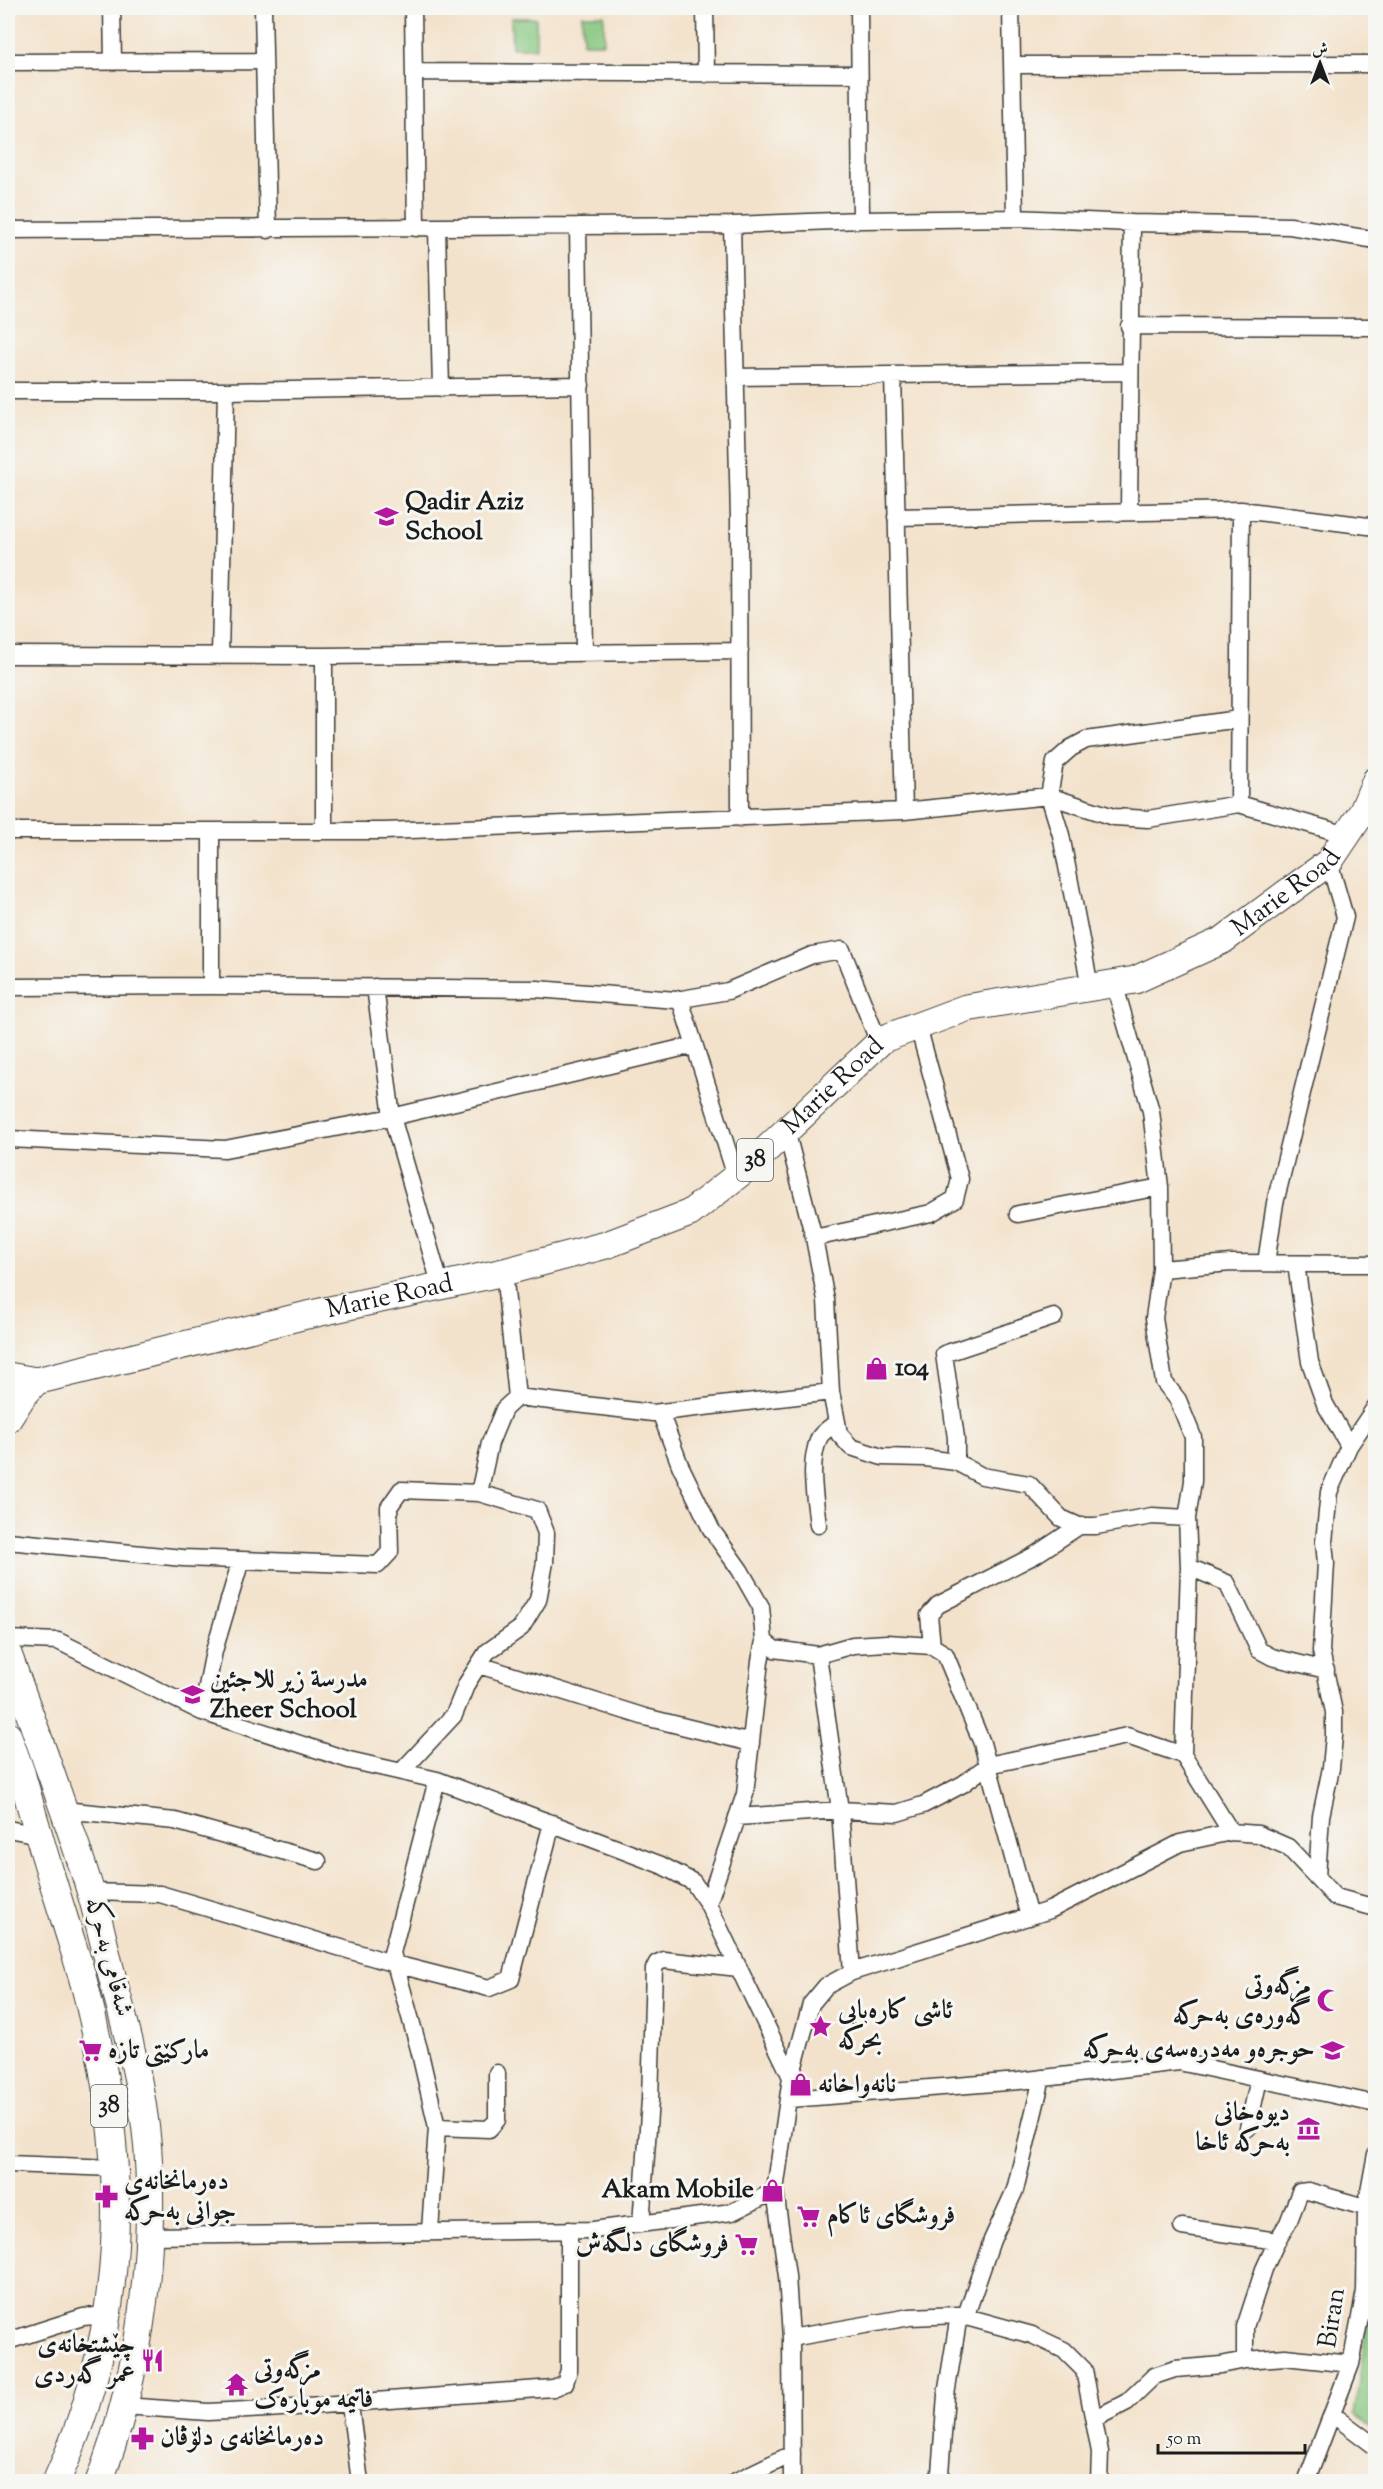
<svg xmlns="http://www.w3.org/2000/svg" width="1383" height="2489" font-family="'Sorts Mill Goudy',Amiri,serif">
  <rect width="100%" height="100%" fill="#f6f6f2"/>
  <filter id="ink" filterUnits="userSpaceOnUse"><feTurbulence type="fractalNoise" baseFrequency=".0167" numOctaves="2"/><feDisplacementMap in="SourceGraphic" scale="12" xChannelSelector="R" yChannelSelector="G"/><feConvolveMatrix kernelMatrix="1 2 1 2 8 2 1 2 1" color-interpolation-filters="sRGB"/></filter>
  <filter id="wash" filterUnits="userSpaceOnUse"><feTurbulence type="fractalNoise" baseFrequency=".008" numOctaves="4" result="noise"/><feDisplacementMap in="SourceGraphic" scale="24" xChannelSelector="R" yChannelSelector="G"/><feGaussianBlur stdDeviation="1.35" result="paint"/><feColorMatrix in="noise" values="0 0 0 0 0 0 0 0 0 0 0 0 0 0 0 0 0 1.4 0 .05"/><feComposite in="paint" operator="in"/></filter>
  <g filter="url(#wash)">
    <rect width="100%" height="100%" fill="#f3e2cb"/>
    <path fill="#85c67f" stroke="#50714e" stroke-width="1.5" d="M582,15H604V43H583Z
      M511,18H536V48H512Z
      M1375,2270V2432L1354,2414Z"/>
  </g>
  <g filter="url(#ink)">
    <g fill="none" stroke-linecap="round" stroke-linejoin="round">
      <defs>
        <path id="street" d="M112,8L113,61
          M263,8L268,230
          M413,8L416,228
          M705,8L706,74
          M859,8L861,220
          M1011,8L1015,218
          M8,62L264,61
          M1012,65L1376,64
          M414,72L859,74
          M1132,223L1290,226L1376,240
          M578,226L584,653
          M437,228L441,388
          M8,230L732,225
          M1129,326L1376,327
          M893,375L904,811
          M736,377L1129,372
          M8,391H226L581,385
          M896,517L1241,510L1376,527
          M8,655L324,656L740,651
          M220,656L226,391
          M1239,804L1241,510
          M740,818L739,518L732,225L861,220L1015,218L1132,223L1129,511
          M8,831H384L904,811L1049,796L1114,817L1148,819L1239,804L1347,835
          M211,831V986
          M324,831V656
          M1114,983L1151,1111L1160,1187L1161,1269L1154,1318L1164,1382L1178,1400L1193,1437V1481L1187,1518L1189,1567L1183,1755L1231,1832
          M8,987L211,986L537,989L676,1000L728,991L812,955L842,950L879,1043
          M375,987L392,1117L441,1287
          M1090,987L1061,835L1049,796L1055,762L1071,748L1086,740L1239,719
          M680,999L736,1177
          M786,1130L814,1238L826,1300L831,1392L837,1422L839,1434L851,1447L882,1457L925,1458L956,1462L982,1476L1029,1484L1061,1518L1079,1526H1096L1152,1516L1187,1518
          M8,1139L225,1149L392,1117L694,1045
          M1018,1214L1160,1187
          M814,1238L931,1213L955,1199L960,1179L918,1026
          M1266,1263L1275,1203L1345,917L1329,862
          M1296,1264L1310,1362L1325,1404L1349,1446L1329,1492L1324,1542L1326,1563L1321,1651L1334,1712V1736L1331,1768L1321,1816L1317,1877
          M1161,1269L1231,1263L1376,1264
          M517,1397L653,1413L831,1392
          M660,1412L680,1465L711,1529L740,1570L761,1607L764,1641L774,1649L818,1655L853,1645L887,1643L932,1646L945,1654L982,1743L1029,1917
          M1349,1446L1376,1406
          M956,1462V1438L944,1354L1054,1317
          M479,1493L490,1443L504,1409L517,1397L504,1272
          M818,1525C815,1497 808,1465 819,1438C822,1432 831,1427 837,1422
          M8,1541L183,1558L378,1565L390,1552L389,1507L401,1490L479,1493L537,1510L546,1533L545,1562L538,1600L521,1628L487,1652L467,1683L454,1715L401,1772
          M1189,1567L1227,1583L1259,1650L1272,1657L1326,1670
          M8,1639L58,1641L202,1712L349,1760L437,1780L661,1865L693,1882L708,1904L791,2077
          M932,1646L929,1615L938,1605L1035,1555L1079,1526
          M818,1655L840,1810L852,1972
          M479,1665L645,1717L751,1743
          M202,1712L214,1651L241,1560
          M63,1810L175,1821L318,1861
          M737,1817L840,1810L897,1813L923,1805L963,1784L988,1765L1127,1736L1183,1755
          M8,1829L39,1835
          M91,1892L160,1894L395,1964L489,1988L511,1979L552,1823
          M708,1904L745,1794L760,1661L764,1641
          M790,2099L1019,2081L1179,2062L1376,2104
          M437,2127L489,2129L497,2120V2073
          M1248,2128L1259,2079
          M8,2164L114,2168
          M775,2191L787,2276L791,2338L792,2482
          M641,2224L650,2100L654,1969L657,1963L664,1960L739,1968
          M1182,2227L1277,2241L1288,2223L1300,2192L1308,2191L1375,2210
          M430,2231L437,2127L419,2049L392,1953L437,1780
          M149,2236L593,2230L732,2212L775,2191L791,2077L811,2004L826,1986L852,1972L1050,1910L1180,1843L1231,1832L1258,1834L1288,1847L1335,1897L1376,1908
          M1277,2241L1264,2269L1245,2327V2360L1285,2357L1351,2364
          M965,2318L992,2240L1015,2190L1042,2078
          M791,2338L910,2317L959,2315L1032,2335L1064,2350L1084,2370L1100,2452L1099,2482
          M8,2341L83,2317L108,2315
          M350,2405L360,2482
          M124,2406L208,2412L267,2409L553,2388L565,2383L569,2370V2230
          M1332,2414L1376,2447
          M1094,2419L1127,2402L1154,2376L1175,2369L1221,2365L1245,2360
          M734,2482L792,2454
          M935,2482L940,2473L946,2395L959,2315
          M1306,2482L1351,2364L1365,2291L1366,2208L1376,2154"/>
        <g id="primary">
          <path id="s1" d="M8,1376L36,1381L307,1315L504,1272L606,1245L690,1213L748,1167L883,1039L966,1008L1135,980L1223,940L1329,862L1363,811L1376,780"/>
          <path d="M8,1419L22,1397L36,1381"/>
          <path d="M8,1654C36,1732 66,1811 90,1890C100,1923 107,1958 116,1991C132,2049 147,2109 149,2170C153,2275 137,2383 99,2482"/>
          <path d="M8,1736L21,1772C35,1823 50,1874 66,1924C74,1950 83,1976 89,2003C129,2167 128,2326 56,2482"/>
        </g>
      </defs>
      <use href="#street" stroke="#3c3a36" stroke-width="19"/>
      <use href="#primary" stroke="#3c3a36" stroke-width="29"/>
      <use href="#street" stroke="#fff" stroke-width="16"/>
      <use href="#primary" stroke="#fff" stroke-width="27"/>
    </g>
  </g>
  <defs>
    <symbol id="school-bare" viewBox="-9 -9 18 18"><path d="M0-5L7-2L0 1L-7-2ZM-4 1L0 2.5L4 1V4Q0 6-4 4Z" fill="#b5179e" stroke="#f6f6f2" stroke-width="2.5" paint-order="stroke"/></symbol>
    <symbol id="shop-bare" viewBox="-9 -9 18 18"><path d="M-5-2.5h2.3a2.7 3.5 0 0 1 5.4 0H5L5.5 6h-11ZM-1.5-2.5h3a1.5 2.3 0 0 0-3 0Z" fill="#b5179e" stroke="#f6f6f2" stroke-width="2.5" paint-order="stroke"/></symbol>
    <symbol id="mosque-bare" viewBox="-9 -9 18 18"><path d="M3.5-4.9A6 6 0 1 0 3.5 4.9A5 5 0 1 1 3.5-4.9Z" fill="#b5179e" stroke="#f6f6f2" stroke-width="2.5" paint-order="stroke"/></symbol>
    <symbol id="sight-bare" viewBox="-9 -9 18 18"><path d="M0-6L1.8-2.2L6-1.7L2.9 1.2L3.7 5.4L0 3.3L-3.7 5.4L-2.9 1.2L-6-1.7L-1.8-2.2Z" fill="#b5179e" stroke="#f6f6f2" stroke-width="2.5" paint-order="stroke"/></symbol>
    <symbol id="supermarket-bare" viewBox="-9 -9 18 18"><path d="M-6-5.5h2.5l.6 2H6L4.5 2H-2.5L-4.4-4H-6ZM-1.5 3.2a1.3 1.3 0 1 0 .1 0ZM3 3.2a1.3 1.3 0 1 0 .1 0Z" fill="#b5179e" stroke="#f6f6f2" stroke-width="2.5" paint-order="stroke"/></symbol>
    <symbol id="museum-bare" viewBox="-9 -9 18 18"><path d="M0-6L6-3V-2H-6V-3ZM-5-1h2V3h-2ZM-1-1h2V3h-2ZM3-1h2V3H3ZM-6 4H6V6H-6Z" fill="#b5179e" stroke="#f6f6f2" stroke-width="2.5" paint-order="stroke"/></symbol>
    <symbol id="pharmacy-bare" viewBox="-9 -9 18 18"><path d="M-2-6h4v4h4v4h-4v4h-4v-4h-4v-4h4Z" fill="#b5179e" stroke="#f6f6f2" stroke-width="2.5" paint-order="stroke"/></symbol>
    <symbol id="restaurant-bare" viewBox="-9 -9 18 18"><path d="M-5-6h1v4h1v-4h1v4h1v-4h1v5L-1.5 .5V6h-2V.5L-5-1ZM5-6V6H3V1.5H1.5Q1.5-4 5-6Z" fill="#b5179e" stroke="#f6f6f2" stroke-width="2.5" paint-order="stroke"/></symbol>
    <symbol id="temple-bare" viewBox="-9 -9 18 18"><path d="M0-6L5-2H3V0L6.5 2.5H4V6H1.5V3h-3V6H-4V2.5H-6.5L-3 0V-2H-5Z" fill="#b5179e" stroke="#f6f6f2" stroke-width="2.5" paint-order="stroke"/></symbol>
  </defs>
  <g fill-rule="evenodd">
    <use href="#school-bare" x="370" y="500" width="33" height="33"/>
    <use href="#shop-bare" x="860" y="1352" width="33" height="33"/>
    <use href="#school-bare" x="176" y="1678" width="33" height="33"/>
    <use href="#mosque-bare" x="1312" y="1984" width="33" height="33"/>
    <use href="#sight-bare" x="804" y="2010" width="33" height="33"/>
    <use href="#school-bare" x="1316" y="2034" width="33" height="33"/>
    <use href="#supermarket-bare" x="74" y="2034" width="33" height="33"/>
    <use href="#shop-bare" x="784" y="2068" width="33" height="33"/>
    <use href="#museum-bare" x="1292" y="2112" width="33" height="33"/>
    <use href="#shop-bare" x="756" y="2174" width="33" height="33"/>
    <use href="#pharmacy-bare" x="90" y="2180" width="33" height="33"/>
    <use href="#supermarket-bare" x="792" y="2200" width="33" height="33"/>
    <use href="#supermarket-bare" x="730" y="2228" width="33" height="33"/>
    <use href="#restaurant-bare" x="136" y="2344" width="33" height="33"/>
    <use href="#temple-bare" x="220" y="2368" width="33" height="33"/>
    <use href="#pharmacy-bare" x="126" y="2422" width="33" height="33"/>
  </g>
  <g text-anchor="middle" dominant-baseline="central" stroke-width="6" stroke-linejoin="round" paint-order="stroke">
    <g fill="#f6f6f2" stroke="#5d5d5c" stroke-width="1.5">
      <rect x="737" y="1139" width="36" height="42" rx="4.5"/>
      <rect x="91" y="2085" width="36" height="42" rx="4.5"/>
    </g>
    <g font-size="24" font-weight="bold" fill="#1c1c1c">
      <text x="755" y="1160">38</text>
      <text x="109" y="2106">38</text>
    </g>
    <g font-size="26" font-weight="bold" fill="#1c1c1c" stroke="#f6f6f2" text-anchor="start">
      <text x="405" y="502">Qadir Aziz<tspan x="405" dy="30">School</tspan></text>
      <text x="895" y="1368">104</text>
      <text x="210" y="1680">مدرسة زير للاجئين<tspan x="210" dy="30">Zheer School</tspan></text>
      <text x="1311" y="1986" text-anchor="end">مزگەوتی<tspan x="1311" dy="30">گەورەی بەحرکە</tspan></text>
      <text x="838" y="2011">ئاشی کارەبایی<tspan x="838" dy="30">بحرکە</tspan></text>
      <text x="1315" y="2050" text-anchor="end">حوجره‌و مه‌دره‌سه‌ی به‌حرکه</text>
      <text x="108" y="2051">مارکێتی تازە</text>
      <text x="818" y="2085">نانەواخانە</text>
      <text x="1290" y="2113" text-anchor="end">دیوەخانی<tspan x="1290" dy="30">بەحرکە ئاخا</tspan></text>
      <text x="124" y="2182">دەرمانخانەی<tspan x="124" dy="30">جوانی بەحرکە</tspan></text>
      <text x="754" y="2190" text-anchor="end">Akam Mobile</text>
      <text x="827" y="2216">فروشگای ئاکام</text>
      <text x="729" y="2244" text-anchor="end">فروشگای دلگه‌ش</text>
      <text x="135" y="2345" text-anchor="end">چێشتخانەی<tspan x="135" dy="30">عمر گەردی</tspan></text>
      <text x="254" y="2370">مزگەوتی<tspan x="254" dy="30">فاتیمە موبارەک</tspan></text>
      <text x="160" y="2438">دەرمانخانەی دلۆڤان</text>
    </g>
    <g font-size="26" fill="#1c1c1c" stroke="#f6f6f2">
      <text stroke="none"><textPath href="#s1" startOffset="1400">Marie Road</textPath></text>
      <text stroke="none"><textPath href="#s1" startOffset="896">Marie Road</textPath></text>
      <text stroke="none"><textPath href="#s1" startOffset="392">Marie Road</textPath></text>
      <text transform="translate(108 1957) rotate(75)">شەقامی بەحرکە</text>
      <text transform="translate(1333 2318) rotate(-81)">Biran</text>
    </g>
  </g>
  <rect width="1383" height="2489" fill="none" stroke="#f6f6f2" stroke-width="30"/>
  <g transform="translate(1320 63)" stroke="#f6f6f2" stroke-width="4.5" paint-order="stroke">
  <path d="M0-4.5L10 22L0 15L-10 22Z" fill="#1c1c1c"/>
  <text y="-9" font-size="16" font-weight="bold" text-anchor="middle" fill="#1c1c1c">ش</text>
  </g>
  <path d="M1158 2444v9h147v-9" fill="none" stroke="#1c1c1c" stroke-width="3"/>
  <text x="1167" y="2444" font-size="18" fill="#1c1c1c" stroke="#f6f6f2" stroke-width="4.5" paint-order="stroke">50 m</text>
</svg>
